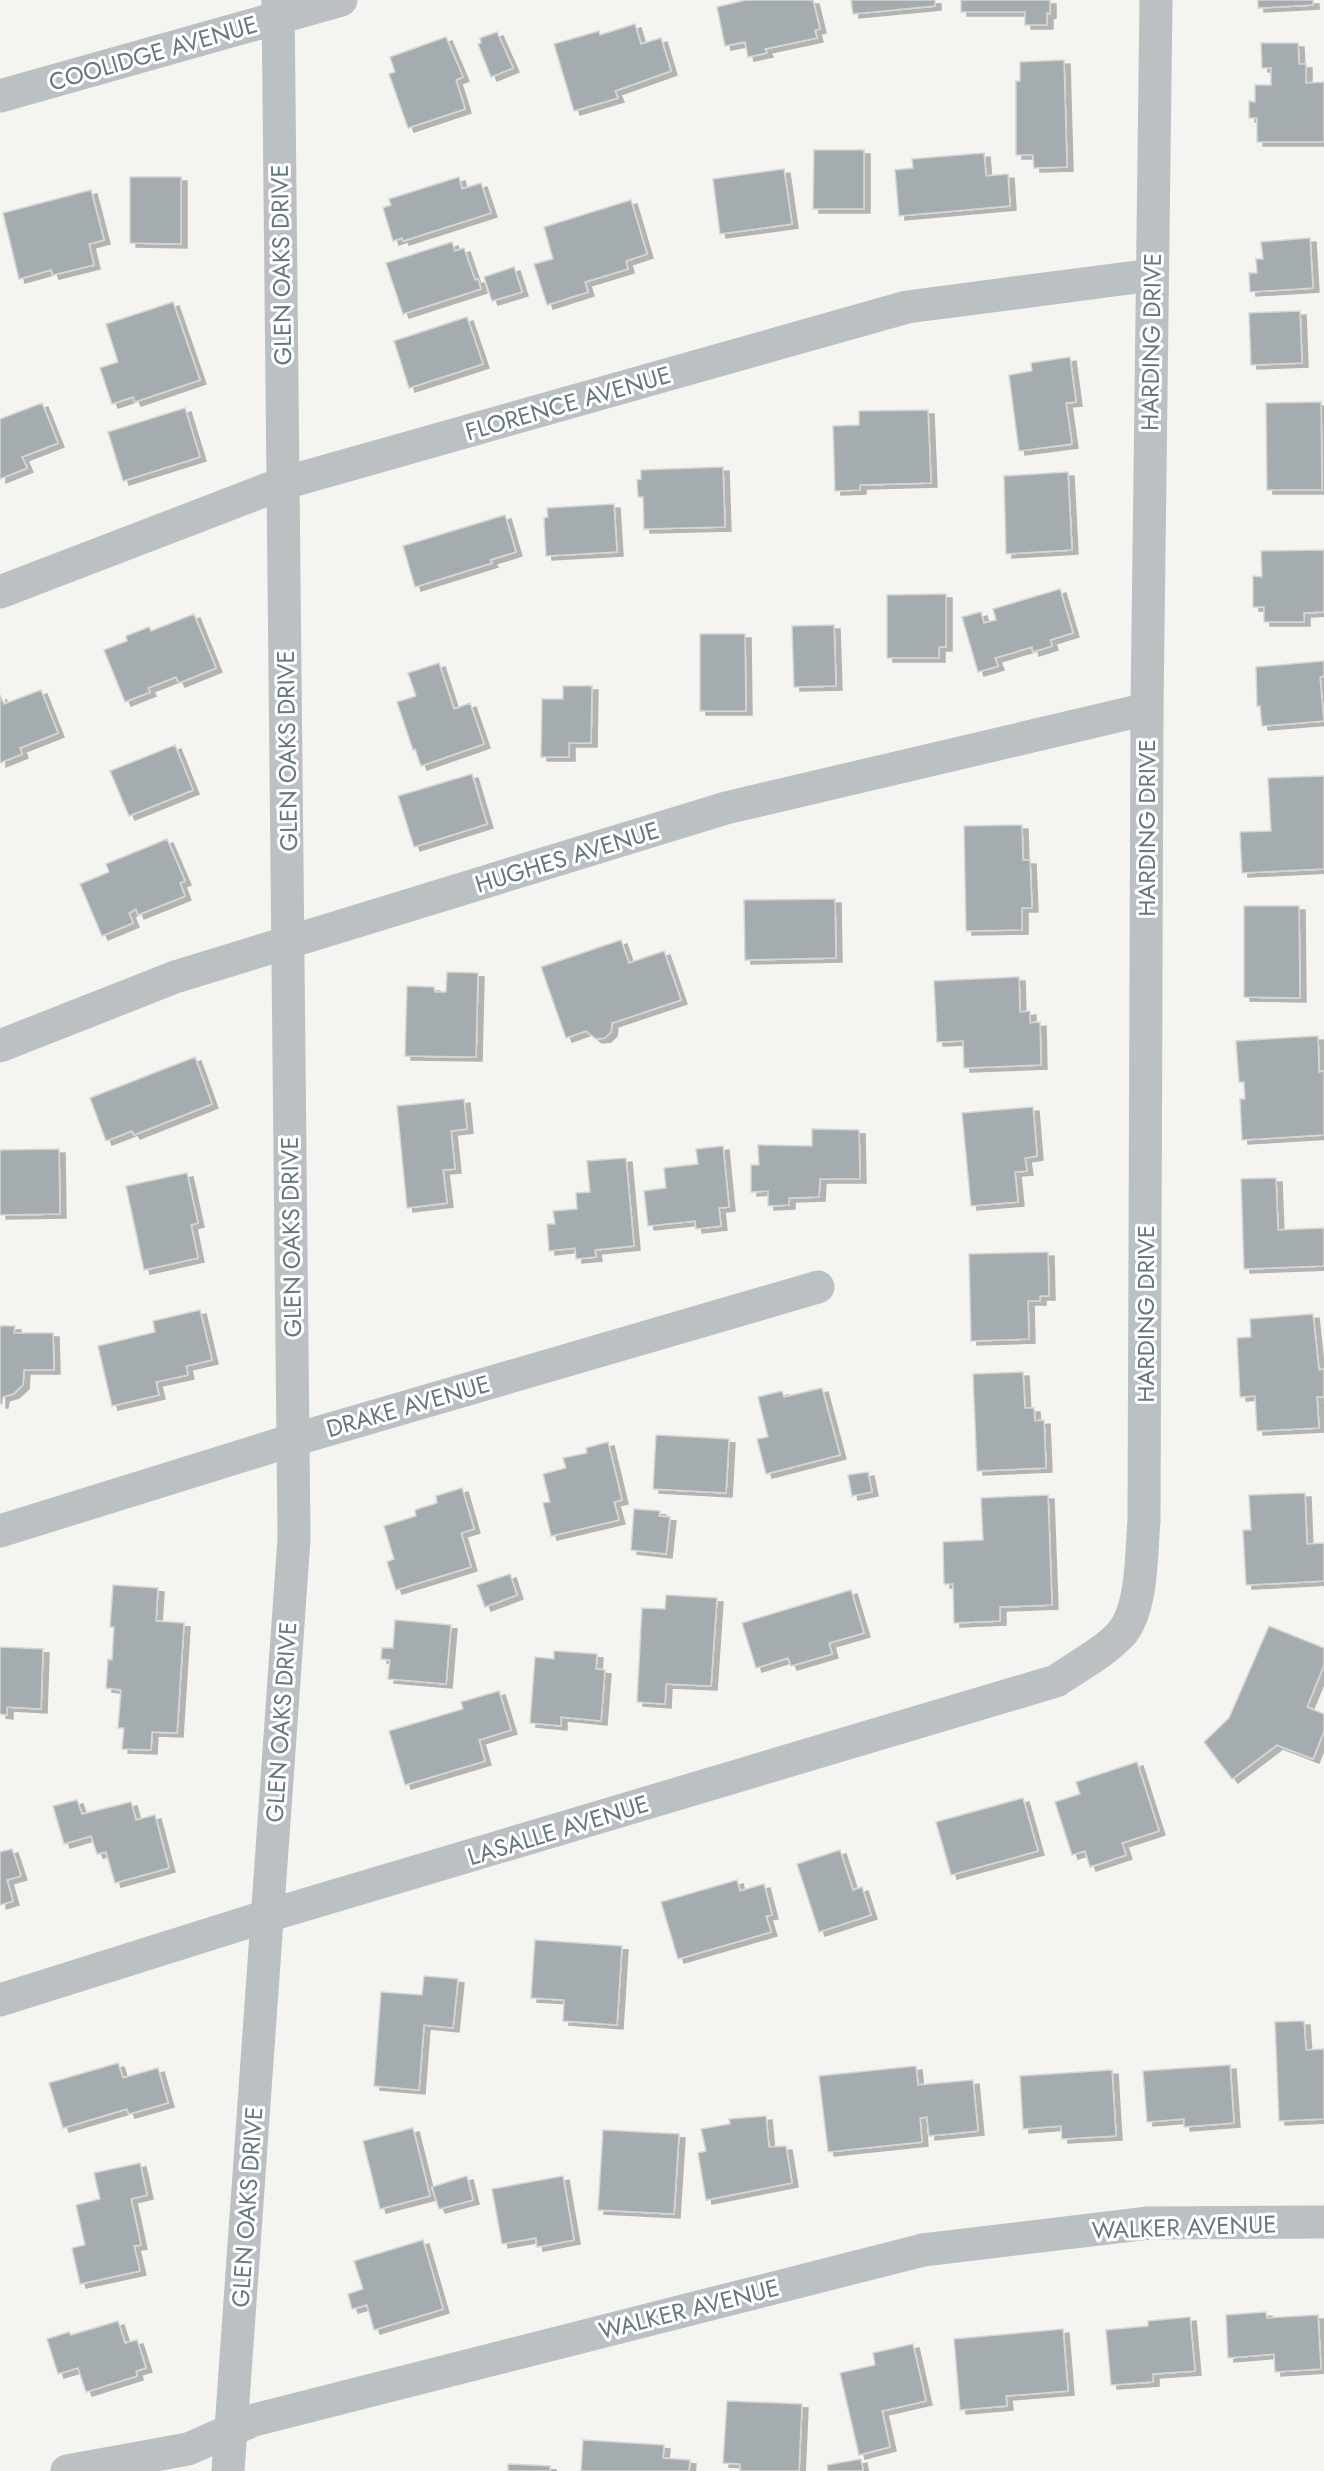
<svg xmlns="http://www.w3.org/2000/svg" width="1324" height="2471" font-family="Jost,sans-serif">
  <defs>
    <filter id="shadow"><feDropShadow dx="6" dy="4" stdDeviation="0" flood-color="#0004"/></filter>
  </defs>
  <rect width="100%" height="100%" fill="#f4f4f1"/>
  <path fill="#a4acaf" stroke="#d5d5d3" stroke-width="1.5" filter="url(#shadow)" d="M746,0H813L820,29L815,30L817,38L765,49L767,53L748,57L745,42L725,46L717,7Z
    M851,0H935V6L853,14Z
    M961,0H1050V14L1047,13V25H1025V12H961Z
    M1258,0H1313V5L1258,8Z
    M635,24L641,44L661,38L671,71L615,91L618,98L574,111L554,44L599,31L600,35Z
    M497,32L513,68L491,77L478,44L481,43L480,38Z
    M446,37L463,77L456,80L465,109L408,128L389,74L395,72L390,57Z
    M1261,43H1298L1299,64H1306V83L1324,82V142H1257V118H1249V101L1255,102V85H1271V68H1262Z
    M1064,60L1067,167L1034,168L1033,155H1016V81H1020V62Z
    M814,150H864V209H813Z
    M984,153L986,176L1008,174L1010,206L899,216L895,170L913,168L912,159Z
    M784,169L792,224L720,234L713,179Z
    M130,177H181V244L130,243Z
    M459,177L462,189L481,183L491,213L403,241L402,238L393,241L383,208L391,205L389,199Z
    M91,190L104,240L89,244L94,265L53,275L51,270L19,279L3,213Z
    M631,200L647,254L626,261L628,269L585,282L588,292L547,305L534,264L553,259L544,227Z
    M1310,238L1313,288L1250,292L1249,273H1257L1256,259H1263L1261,242Z
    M452,242L455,251L464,248L475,280L478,279L481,289L403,314L386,263Z
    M514,267L522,292L492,301L484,277Z
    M173,302L200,380L135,402L133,397L112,404L100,368L118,362L106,324Z
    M1300,311L1302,363L1251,365L1249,313Z
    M467,317L483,364L409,388L394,341Z
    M1070,357L1076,402L1066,403L1072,444L1019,451L1009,375L1032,371L1031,363Z
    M1321,402L1322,490H1267L1266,403Z
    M42,403L58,443L22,457L27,468L0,479V419Z
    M185,408L200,457L123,481L108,432Z
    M928,410L931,483L860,485V490L835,491L833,426L859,425V411Z
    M723,467L725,527L644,529L643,497H638L637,480L641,479V470Z
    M1068,472L1072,550L1006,554L1004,476Z
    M614,504L617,552L546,556L544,518L548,517L547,508Z
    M505,515L516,552L490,560L492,563L415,587L403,546Z
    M1324,550V612L1304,613V622H1264V607H1253V576L1262,577L1261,551Z
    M1060,589L1073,633L1050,640L1052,646L1033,652L1032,647L995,658L998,666L978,672L962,617L981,612L984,623L996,620L993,609Z
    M946,594V647H939V658H887V595Z
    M194,614L216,668L179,683L176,677L148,688L150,692L125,702L104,650L127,641L126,636L149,627L151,631Z
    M834,625L836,686L794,687L792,626Z
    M700,634H745L746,711H700Z
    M1324,661V676L1320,677L1324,721L1262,726L1260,706H1257L1256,667Z
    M439,663L454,709L470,703L484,744L421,766L415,749L413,750L397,702L416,696L408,673Z
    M563,686H592L591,743H569V757H541L542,699H563Z
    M41,690L58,733L20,748L22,754L0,763V695L4,704Z
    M175,745L193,790L129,816L110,771Z
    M472,774L487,824L414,847L398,796Z
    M1324,776V869L1242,873L1240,832L1271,831L1268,778Z
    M1022,825L1023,860H1030L1032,908H1022V930L966,931L964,826Z
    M167,839L185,881L180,883L185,896L138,915L136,909L129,913L133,923L102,936L80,884L109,872L106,864Z
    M835,899L836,958L745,960L744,900Z
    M1244,906H1299L1300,998L1244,997Z
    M621,940L629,963L664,951L681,1000L612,1023L611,1032L605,1038L596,1039L586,1031L566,1038L541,967Z
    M447,972L478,973L476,1057L405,1056L407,986L434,987L435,992H446Z
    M1019,977L1020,1012L1030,1011V1023L1040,1022L1041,1065L964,1068L963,1041L937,1042L934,981Z
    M1318,1036L1319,1072L1324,1071V1135L1242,1140L1240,1099H1245L1244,1082H1239L1236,1041Z
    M195,1057L212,1104L134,1135L132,1131L106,1141L90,1098Z
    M464,1099L467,1129L451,1131L455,1169L443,1170L447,1203L407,1208L397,1106Z
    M1033,1107L1037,1156L1025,1158L1027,1171L1015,1172L1018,1202L971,1206L962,1113Z
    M812,1129L859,1130L860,1179H820L819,1197L789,1198V1205L768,1206V1191L751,1192V1165H759L758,1145L812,1146Z
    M723,1146L729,1207L719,1208L721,1226L696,1229L695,1221L648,1226L644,1191L666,1188L664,1168L698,1164L696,1149Z
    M59,1149L60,1214L0,1215V1150Z
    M626,1158L634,1246L595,1250L596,1257L576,1259L575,1248L549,1251L547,1224H555L553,1211L577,1209L576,1193L590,1192L587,1161Z
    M187,1173L198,1223L191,1225L198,1258L144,1270L126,1186Z
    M1276,1178L1278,1230L1324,1228V1266L1244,1269L1241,1179Z
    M1048,1252L1049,1296H1040V1301H1028L1029,1339L971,1341L969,1254Z
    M200,1310L212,1360L186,1366L188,1375L156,1382L159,1395L112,1406L98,1346L155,1332L153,1321Z
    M1313,1314L1319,1370L1324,1369V1397H1317L1319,1428L1257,1431L1255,1396L1240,1397L1237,1338L1251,1337L1250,1319Z
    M0,1326H15L14,1333H53L54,1370H24L23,1385L13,1394L3,1397L2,1404H0Z
    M1023,1372L1025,1408H1034L1035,1421L1044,1420L1046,1468L977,1471L973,1374Z
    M822,1388L840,1455L766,1474L757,1439L768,1437L758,1397L782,1391L784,1397Z
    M656,1435L729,1439L726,1493L653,1489Z
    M608,1442L622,1500L614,1502L619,1520L551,1536L543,1503L550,1502L543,1474L566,1468L563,1458L587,1453L586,1448Z
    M868,1472L872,1492L852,1496L848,1475Z
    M462,1488L474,1529L461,1533L471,1567L396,1590L387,1562L394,1559L384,1526L416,1516L415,1510L437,1503L436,1496Z
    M1305,1493L1307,1544L1324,1543V1581L1246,1585L1243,1530H1251L1249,1495Z
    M1048,1495L1052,1605L1000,1607V1621L954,1623L953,1584H944L943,1542L983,1540L981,1498Z
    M634,1509L660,1511L659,1516L670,1517L666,1554L631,1550Z
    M510,1574L517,1595L485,1607L477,1585Z
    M113,1585L158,1588L156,1621L184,1623L177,1733L152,1732L151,1750L122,1749L124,1728H118L121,1690L106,1688L108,1659L112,1660L114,1627H110Z
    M851,1590L864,1633L829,1643L832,1654L791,1666L788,1658L756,1668L742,1623Z
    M666,1595L717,1598L711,1686L666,1684L665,1704L637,1702L642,1608L665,1609Z
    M395,1620L451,1625L446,1684L388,1679L390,1660L381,1659L382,1648H393Z
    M1269,1626L1324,1648V1665L1307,1707L1324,1714V1731L1313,1759L1277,1745L1232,1779L1204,1742L1229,1718Z
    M0,1647L43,1649L41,1709L7,1707V1715L0,1714Z
    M554,1651L597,1654L596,1669L605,1670L601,1721L561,1717V1726L530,1723L535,1657L554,1659Z
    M499,1691L511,1730L479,1740L485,1761L405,1785L389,1731L463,1709L461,1702Z
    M1137,1762L1159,1831L1122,1843L1126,1855L1090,1867L1085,1851L1072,1855L1055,1802L1080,1794L1076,1782Z
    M1023,1798L1038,1851L951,1875L936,1822Z
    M77,1800L82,1814L131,1802L136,1820L155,1815L169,1868L115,1883L106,1852L97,1854L91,1836L64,1844L53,1806Z
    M12,1849L21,1876L7,1880L13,1901L0,1905V1852Z
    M840,1850L853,1890L862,1887L871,1915L819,1932L797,1864Z
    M737,1880L740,1891L764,1884L772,1915L766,1916L771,1932L678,1959L661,1902Z
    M535,1940L622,1946L617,2025L563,2021L564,2000L531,1998Z
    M424,1976L458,1979L453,2028L424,2025L419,2090L374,2086L381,1992L422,1995Z
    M1304,2021L1306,2050L1324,2049V2119L1279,2121L1275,2022Z
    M118,2063L123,2078L158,2068L168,2103L129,2114L127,2109L63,2128L49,2083Z
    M1230,2065L1234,2123L1184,2127V2119L1147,2122L1143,2071Z
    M916,2066L918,2085L973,2080L978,2131L929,2136L927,2117L920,2118L922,2142L828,2152L819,2076Z
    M1112,2070L1116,2136L1062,2139L1061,2126L1023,2129L1020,2076Z
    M766,2116L769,2147L786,2146L792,2183L706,2200L698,2153L706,2151L701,2129L730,2124L729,2119Z
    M413,2128L430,2196L380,2209L363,2141Z
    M603,2130L679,2134L674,2214L598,2210Z
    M140,2163L147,2195L131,2199L141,2245L134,2246L140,2271L80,2284L72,2248L85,2245L76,2205L100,2199L94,2173Z
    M467,2176L473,2200L439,2209L432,2187Z
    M563,2176L574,2240L537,2247L536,2238L502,2244L492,2189Z
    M423,2240L443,2309L374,2330L367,2305L352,2309L348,2294L363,2289L354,2261Z
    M1266,2312L1267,2318L1318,2315L1321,2369L1275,2372L1274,2354L1228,2358L1226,2315Z
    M1190,2317L1195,2371L1153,2374V2382L1111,2385L1106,2330L1148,2326V2321Z
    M118,2321L125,2343L137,2340L146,2368L136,2371L137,2376L86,2392L78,2368L58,2374L47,2339L69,2332L71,2335Z
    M1063,2329L1068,2391L1006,2396L1007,2406L960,2410L954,2339Z
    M913,2344L926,2401L882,2411L890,2447L859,2455L840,2373L875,2365L873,2353Z
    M727,2401L802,2404L799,2471H740V2464L723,2463Z
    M583,2440L664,2445L663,2458L690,2460L689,2471H581Z
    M861,2459L863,2471H828L827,2465Z
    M508,2464L550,2466V2471H508Z"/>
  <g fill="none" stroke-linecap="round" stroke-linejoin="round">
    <path stroke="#bbc0c2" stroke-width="33" d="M0,96L341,0
      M0,592L284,483L907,307L1152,275
      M0,1046L175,977L726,808L1147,709
      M0,1531L293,1440L818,1287
      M0,2000L267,1916L1056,1681C1078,1666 1103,1653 1121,1634C1143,1609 1141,1553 1144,1521L1147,709L1156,0
      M67,2471L188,2449L254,2420L923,2250L1149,2223L1324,2222
      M228,2471L294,1539L278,0"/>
  </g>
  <g text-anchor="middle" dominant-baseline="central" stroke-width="6" stroke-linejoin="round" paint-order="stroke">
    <g font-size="24" fill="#66787f" stroke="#fff">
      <text transform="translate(153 53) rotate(-16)">COOLIDGE AVENUE</text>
      <text transform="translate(281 265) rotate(-91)">GLEN OAKS DRIVE</text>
      <text transform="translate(1151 342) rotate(-89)">HARDING DRIVE</text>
      <text transform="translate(568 403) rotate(-16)">FLORENCE AVENUE</text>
      <text transform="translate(287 751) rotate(-91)">GLEN OAKS DRIVE</text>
      <text transform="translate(1146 828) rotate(-90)">HARDING DRIVE</text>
      <text transform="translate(567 857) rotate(-17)">HUGHES AVENUE</text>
      <text transform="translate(291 1237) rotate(-91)">GLEN OAKS DRIVE</text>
      <text transform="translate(1145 1314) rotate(-90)">HARDING DRIVE</text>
      <text transform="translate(408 1406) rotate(-16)">DRAKE AVENUE</text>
      <text transform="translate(281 1722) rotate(-86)">GLEN OAKS DRIVE</text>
      <text transform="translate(558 1830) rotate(-17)">LASALLE AVENUE</text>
      <text transform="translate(247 2207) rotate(-86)">GLEN OAKS DRIVE</text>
      <text transform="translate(1184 2227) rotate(-2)">WALKER AVENUE</text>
      <text transform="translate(689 2309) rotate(-14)">WALKER AVENUE</text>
    </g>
  </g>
</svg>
